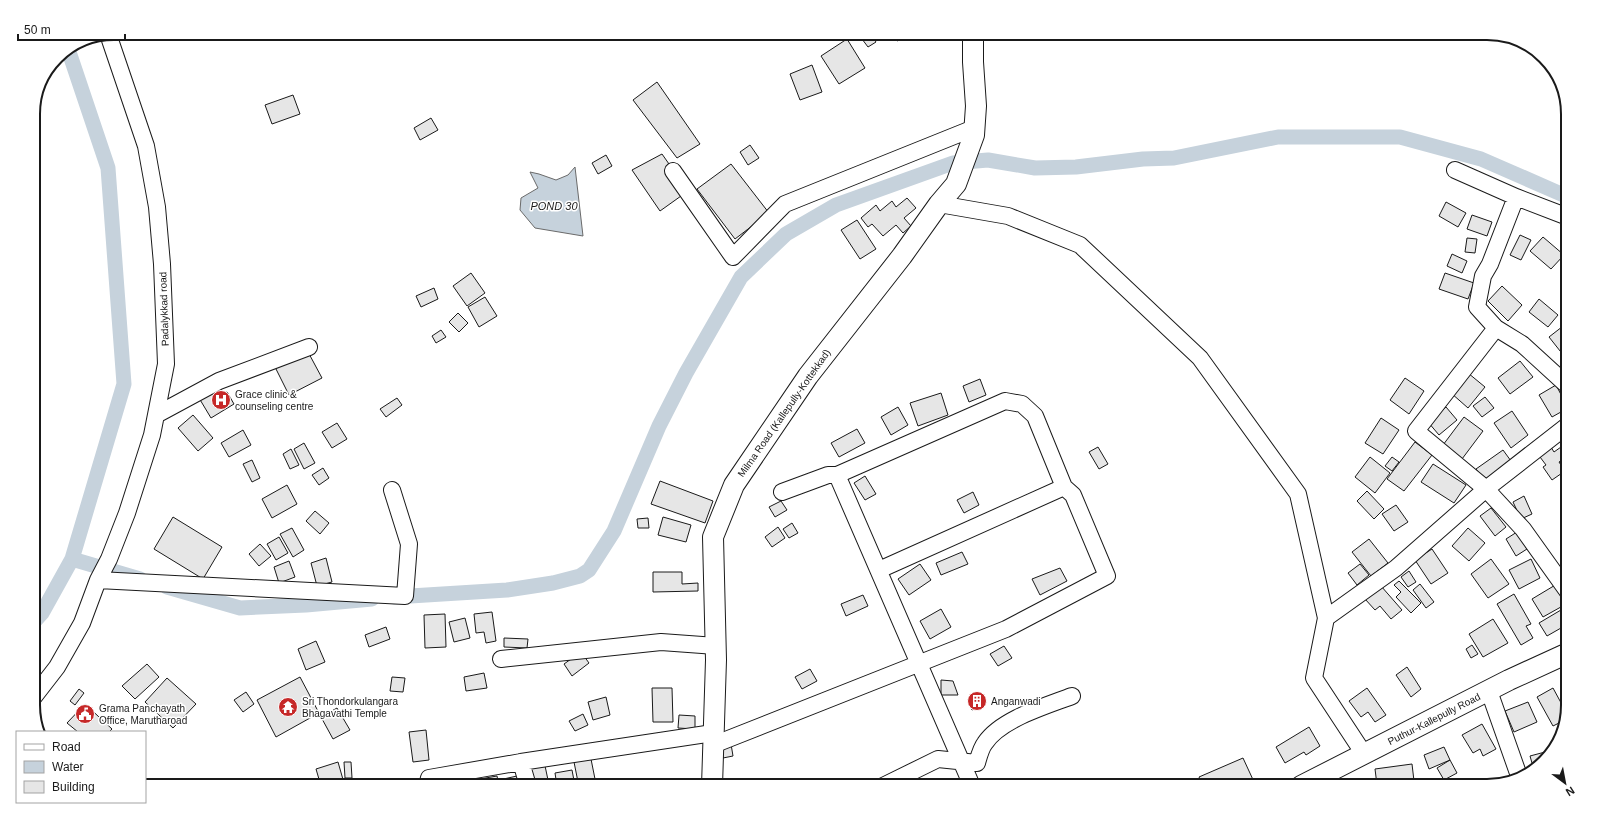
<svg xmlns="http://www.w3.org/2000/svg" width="1601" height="819" font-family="Arial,sans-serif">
  <rect width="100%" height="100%" fill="#fff"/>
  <path fill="#c6d2dc" stroke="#6a6a6a" d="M575,167L583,236L535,228L520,210L521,198L538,188L530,172L539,174L556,180L568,175Z"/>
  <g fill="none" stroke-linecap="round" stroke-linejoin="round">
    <path stroke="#c6d2dc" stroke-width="15" d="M72,559L140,579
      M167,587L240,608L306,605L372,599
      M394,597L507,590L553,583L580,576L589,570L614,531L659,426L686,373L741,277L786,234L836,205L953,163L988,160L1035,168L1076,167L1143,159L1174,158L1278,137H1400L1481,159L1568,197
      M33,623L42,613L72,559L124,384L108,168L68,49"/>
  </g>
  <path fill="#e6e6e6" stroke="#1a1a1a" d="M862,33H870L876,42L868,47L859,35Z
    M893,33H913L897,41Z
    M847,39L865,68L839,84L821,56Z
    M812,65L822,92L800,100L790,74Z
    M657,82L700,144L677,158L633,100Z
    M293,95L300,114L272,124L265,105Z
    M431,118L438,130L420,140L414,128Z
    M750,145L759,158L748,165L740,152Z
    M662,154L688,191L660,211L632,170Z
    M606,155L612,166L598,174L592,163Z
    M731,164L769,213L735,239L697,189Z
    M907,198L916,208L904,218L911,226L903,233L896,225L883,236L872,224L868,227L861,218L876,205L880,211L892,201L896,207Z
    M1446,202L1466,213L1458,227L1439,216Z
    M1472,215L1492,222L1487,236L1467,229Z
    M857,220L876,249L860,259L841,230Z
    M1520,235L1531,240L1521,260L1510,255Z
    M1543,237L1564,255L1551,269L1530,251Z
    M1467,238L1477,239L1475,253L1465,252Z
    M1452,254L1467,261L1462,273L1447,266Z
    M471,273L485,293L467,306L453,286Z
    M1445,273L1474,283L1468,299L1439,289Z
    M1502,286L1522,305L1508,321L1488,301Z
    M434,288L438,299L421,307L416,296Z
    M485,297L497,316L479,327L468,307Z
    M1539,299L1558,315L1548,327L1529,312Z
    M458,313L468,323L459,332L449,322Z
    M1567,323L1568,325V361L1549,337Z
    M441,330L446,337L436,343L432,336Z
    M307,350L322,378L289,395L275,367Z
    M1520,361L1533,377L1510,394L1498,378Z
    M1468,373L1485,387L1468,408L1451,393Z
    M1405,378L1424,391L1409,414L1390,400Z
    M980,379L986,395L969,402L963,386Z
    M1556,385L1568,408L1552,417L1539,395Z
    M217,388L221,395L227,392L234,404L211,418L199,398Z
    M941,393L948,415L918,426L910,403Z
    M1485,397L1494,408L1482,417L1473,406Z
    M397,398L402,405L386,417L380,409Z
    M898,407L908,425L891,435L881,417Z
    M1446,407L1457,420L1439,435L1428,422Z
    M1512,411L1528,435L1511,448L1494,423Z
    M193,415L213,438L198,451L178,428Z
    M1464,417L1483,431L1462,459L1443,445Z
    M1381,418L1399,430L1383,454L1365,443Z
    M337,423L347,439L332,448L322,432Z
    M857,429L865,443L839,457L831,443Z
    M243,430L251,445L229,457L221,443Z
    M1415,442L1432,455L1404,491L1387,479Z
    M1568,442V456L1559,462L1565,471L1552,480L1543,467L1546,465L1537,453L1549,444L1554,452Z
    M304,443L315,463L304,469L294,449Z
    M1098,447L1108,464L1099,469L1089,452Z
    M291,449L299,465L290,469L283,454Z
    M1503,450L1511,461L1484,480L1476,469Z
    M1370,457L1390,473L1375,493L1355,477Z
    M1392,457L1399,462L1392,471L1385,466Z
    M252,460L260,478L252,482L243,464Z
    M1433,464L1466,485L1454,503L1421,482Z
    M323,468L329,478L319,485L312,475Z
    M865,476L876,494L865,500L854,483Z
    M660,481L713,501L705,523L651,504Z
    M287,485L297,504L272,518L262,499Z
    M1367,491L1384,509L1374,519L1357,501Z
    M973,492L979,505L964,513L957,500Z
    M1524,496L1532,514L1521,519L1513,502Z
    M781,501L787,510L775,517L769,507Z
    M1396,505L1408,522L1394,531L1382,514Z
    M1491,508L1506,527L1495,536L1480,516Z
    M315,511L329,523L320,534L306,521Z
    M173,517L222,547L203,579L154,549Z
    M663,517L691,525L686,542L658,535Z
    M648,518L649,528H638L637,519Z
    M792,523L798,533L789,538L783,529Z
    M778,527L785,538L772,547L765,537Z
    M292,528L304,550L293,557L280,534Z
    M1468,528L1485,543L1469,561L1452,546Z
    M1517,532L1527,549L1516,556L1506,539Z
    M279,537L288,553L276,560L267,544Z
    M1369,539L1388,563L1371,576L1352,552Z
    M260,544L271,556L259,566L249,554Z
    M1432,549L1448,573L1431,584L1415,560Z
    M962,552L968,564L941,575L936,563Z
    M326,558L332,582L317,586L311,563Z
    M1491,559L1509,584L1488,598L1471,574Z
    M1531,559L1540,578L1519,589L1509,570Z
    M289,561L295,577L279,583L274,567Z
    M920,564L931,580L909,595L898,579Z
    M1360,564L1369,575L1357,585L1348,573Z
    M1060,568L1067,581L1040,595L1032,579Z
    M1409,571L1416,582L1408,587L1401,577Z
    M653,572H682V584L698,583V591L653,592Z
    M1399,581L1421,603L1411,613L1396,597L1401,592L1394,585Z
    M1420,584L1434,602L1426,608L1413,590Z
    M1557,584L1568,603L1543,617L1532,599Z
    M1381,586L1402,610L1391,619L1380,606L1375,610L1365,599Z
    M1514,594L1531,624L1526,626L1533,638L1521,645L1497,604Z
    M863,595L868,606L846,616L841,604Z
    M1566,607L1568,611V624L1547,636L1539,623Z
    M941,609L951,627L930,639L920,621Z
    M492,612L496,641L486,643L484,632L476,633L474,614Z
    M445,614L446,647L425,648L424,615Z
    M465,618L470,638L454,642L449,622Z
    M1493,619L1508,643L1483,657L1469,634Z
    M386,627L390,639L369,647L365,635Z
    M504,638L528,639L527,648L504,647Z
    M316,641L325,662L306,670L298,649Z
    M1472,645L1478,654L1471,658L1466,649Z
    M1004,646L1012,658L998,666L990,654Z
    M581,652L589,663L572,676L564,664Z
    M147,664L159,677L135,699L122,686Z
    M1407,667L1421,689L1411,697L1396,675Z
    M810,669L817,681L802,689L795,677Z
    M484,673L487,688L466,691L464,677Z
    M300,677L319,713L276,737L257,700Z
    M392,677L405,678L403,692L390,691Z
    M167,678L196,704L173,728L145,702Z
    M941,680L953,681L958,695H941Z
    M652,688H672L673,722H653Z
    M1367,688L1386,715L1375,722L1368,712L1361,717L1349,701Z
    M1553,688L1566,712L1565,720L1553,726L1537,697Z
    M79,689L84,693L75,705L70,701Z
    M246,692L254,704L243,712L234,700Z
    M980,693L986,703L972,710L968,699Z
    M606,697L610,715L593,720L588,702Z
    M1528,702L1537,722L1514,732L1505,711Z
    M85,704L112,729L109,732H78L67,723Z
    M337,708L350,730L333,739L321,717Z
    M583,714L588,725L575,731L569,721Z
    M679,715L695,716V729L678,728Z
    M1482,724L1496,749L1483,756L1480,749L1473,753L1462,735Z
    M1309,727L1320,746L1306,755L1304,752L1285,763L1276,747Z
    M426,730L429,760L413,762L409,732Z
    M731,744L733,756L723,758L721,746Z
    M1444,747L1450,760L1429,769L1424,755Z
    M1545,752L1546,756L1534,770L1530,756Z
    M1243,758L1255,784L1251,786H1203L1199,777Z
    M591,759L595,779L578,782L574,762Z
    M1450,760L1457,773L1444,780L1437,768Z
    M544,761L548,780L531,784L526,765Z
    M338,762L344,783L334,786H321L316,769Z
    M344,762H351L352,778H345Z
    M1412,764L1414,781L1377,785L1375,769Z
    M572,770L575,786H557L555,773Z
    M497,776L499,786H482L480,779Z
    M517,776L519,786H500L499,780Z
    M1185,782L1187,786H1178Z"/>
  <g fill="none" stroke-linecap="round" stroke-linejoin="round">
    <defs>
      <path id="minor" d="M1455,170L1516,197L1568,217
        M673,171L733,257L785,204L974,128
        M1516,197L1490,264L1483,276L1477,307L1496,328L1522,344L1568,386
        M939,204L1008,216L1080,245L1200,358L1298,494L1326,618L1314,678L1364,754
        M1496,328L1416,431L1486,489L1523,529L1568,592
        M156,415L219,381L309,347
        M837,475L972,786
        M879,570L1064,487
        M98,580L405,596L409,544L392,490
        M1326,618L1396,568L1486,489L1568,425
        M501,659L661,642L716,646
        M1489,691L1519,776
        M33,698L57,667L82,623L98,580L109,559L127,513L152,435L166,364L162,264L157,207L146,146L108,34
        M713,745L1006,629L1107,576L1073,495L1064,487L1035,416L1022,404L1005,401L837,475H828L782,492
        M521,762L528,786
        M427,786L429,778L521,762L713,733
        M883,786L938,759L977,763C979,756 981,748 985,743C1001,719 1046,706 1072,696"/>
      <path id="major" d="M712,786L716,660L713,537L734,485L808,376L902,256L939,204L956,184L974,135L976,106L973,62V33
        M1301,786L1509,680L1568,653"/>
    </defs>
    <use href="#minor" stroke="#1a1a1a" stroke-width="18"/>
    <use href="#major" stroke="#1a1a1a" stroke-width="22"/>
    <use href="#minor" stroke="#fff" stroke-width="16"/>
    <use href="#major" stroke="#fff" stroke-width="20"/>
  </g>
  <defs>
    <symbol id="hospital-disc" viewBox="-11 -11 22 22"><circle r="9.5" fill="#c62828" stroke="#fff"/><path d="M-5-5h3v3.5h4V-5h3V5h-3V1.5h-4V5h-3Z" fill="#fff"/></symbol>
    <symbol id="building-disc" viewBox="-11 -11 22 22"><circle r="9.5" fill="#c62828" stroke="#fff"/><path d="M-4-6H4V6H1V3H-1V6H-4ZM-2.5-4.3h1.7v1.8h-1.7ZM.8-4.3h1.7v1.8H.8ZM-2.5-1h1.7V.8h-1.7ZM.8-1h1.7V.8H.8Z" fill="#fff"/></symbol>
    <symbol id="temple-disc" viewBox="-11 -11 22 22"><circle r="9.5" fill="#c62828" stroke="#fff"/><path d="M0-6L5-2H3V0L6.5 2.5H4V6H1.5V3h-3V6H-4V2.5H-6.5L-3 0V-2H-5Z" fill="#fff"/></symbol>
    <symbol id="civic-disc" viewBox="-11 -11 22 22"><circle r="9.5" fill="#c62828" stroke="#fff"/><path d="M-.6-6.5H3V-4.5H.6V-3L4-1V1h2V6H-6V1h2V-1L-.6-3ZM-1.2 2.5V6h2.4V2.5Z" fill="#fff"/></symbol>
  </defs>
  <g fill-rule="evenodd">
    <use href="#hospital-disc" x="210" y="389" width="22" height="22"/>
    <use href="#building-disc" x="966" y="690" width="22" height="22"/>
    <use href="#temple-disc" x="277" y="696" width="22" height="22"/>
    <use href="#civic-disc" x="74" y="703" width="22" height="22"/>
  </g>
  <g text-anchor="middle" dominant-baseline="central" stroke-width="3" stroke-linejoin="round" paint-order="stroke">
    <g font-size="10" fill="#1a1a1a" stroke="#fff">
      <text transform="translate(164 309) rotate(-92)">Padalykkad road</text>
      <text transform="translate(784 413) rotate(-55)">Milma Road (Kallepully-Kottekkad)</text>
      <text transform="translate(1434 719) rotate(-27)">Puthur-Kallepully Road</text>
    </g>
    <g font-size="10" fill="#1a1a1a" stroke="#fff" text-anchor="start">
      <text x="235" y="394">Grace clinic &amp;<tspan x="235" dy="12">counseling centre</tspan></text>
      <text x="302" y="701">Sri Thondorkulangara<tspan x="302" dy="12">Bhagavathi Temple</tspan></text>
      <text x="991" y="701">Anganwadi</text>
      <text x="99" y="708">Grama Panchayath<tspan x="99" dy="12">Office, Marutharoad</tspan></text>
    </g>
    <g font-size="11" font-style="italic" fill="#1a1a1a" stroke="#fff">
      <text x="554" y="206">POND 30</text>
    </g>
  </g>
  <path d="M0 0H1601V819H0ZM114 40H1487A74 74 0 0 1 1561 114V705A74 74 0 0 1 1487 779H114A74 74 0 0 1 40 705V114A74 74 0 0 1 114 40Z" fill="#fff" fill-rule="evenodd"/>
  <path fill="none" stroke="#1a1a1a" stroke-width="2" d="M114 40H1487A74 74 0 0 1 1561 114V705A74 74 0 0 1 1487 779H114A74 74 0 0 1 40 705V114A74 74 0 0 1 114 40Z"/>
  <rect x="16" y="731" width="130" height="72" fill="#ffffff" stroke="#a3a3a3"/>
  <rect x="24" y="744" width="20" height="6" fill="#ffffff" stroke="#a3a3a3"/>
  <text x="52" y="751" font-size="12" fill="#1a1a1a">Road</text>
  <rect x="24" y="761" width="20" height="12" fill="#c6d2dc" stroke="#a3a3a3"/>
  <text x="52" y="771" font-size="12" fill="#1a1a1a">Water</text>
  <rect x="24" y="781" width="20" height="12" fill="#e6e6e6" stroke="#a3a3a3"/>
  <text x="52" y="791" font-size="12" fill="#1a1a1a">Building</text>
  <g transform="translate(1565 783) rotate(148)" stroke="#ffffff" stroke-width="3" paint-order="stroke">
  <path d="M0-3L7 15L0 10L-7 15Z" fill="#1a1a1a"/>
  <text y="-6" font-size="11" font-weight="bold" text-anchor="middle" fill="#1a1a1a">N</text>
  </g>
  <path d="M18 34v6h107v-6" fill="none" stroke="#1a1a1a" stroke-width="2"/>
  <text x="24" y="34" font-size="12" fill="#1a1a1a" stroke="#ffffff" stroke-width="3" paint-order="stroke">50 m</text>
</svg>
